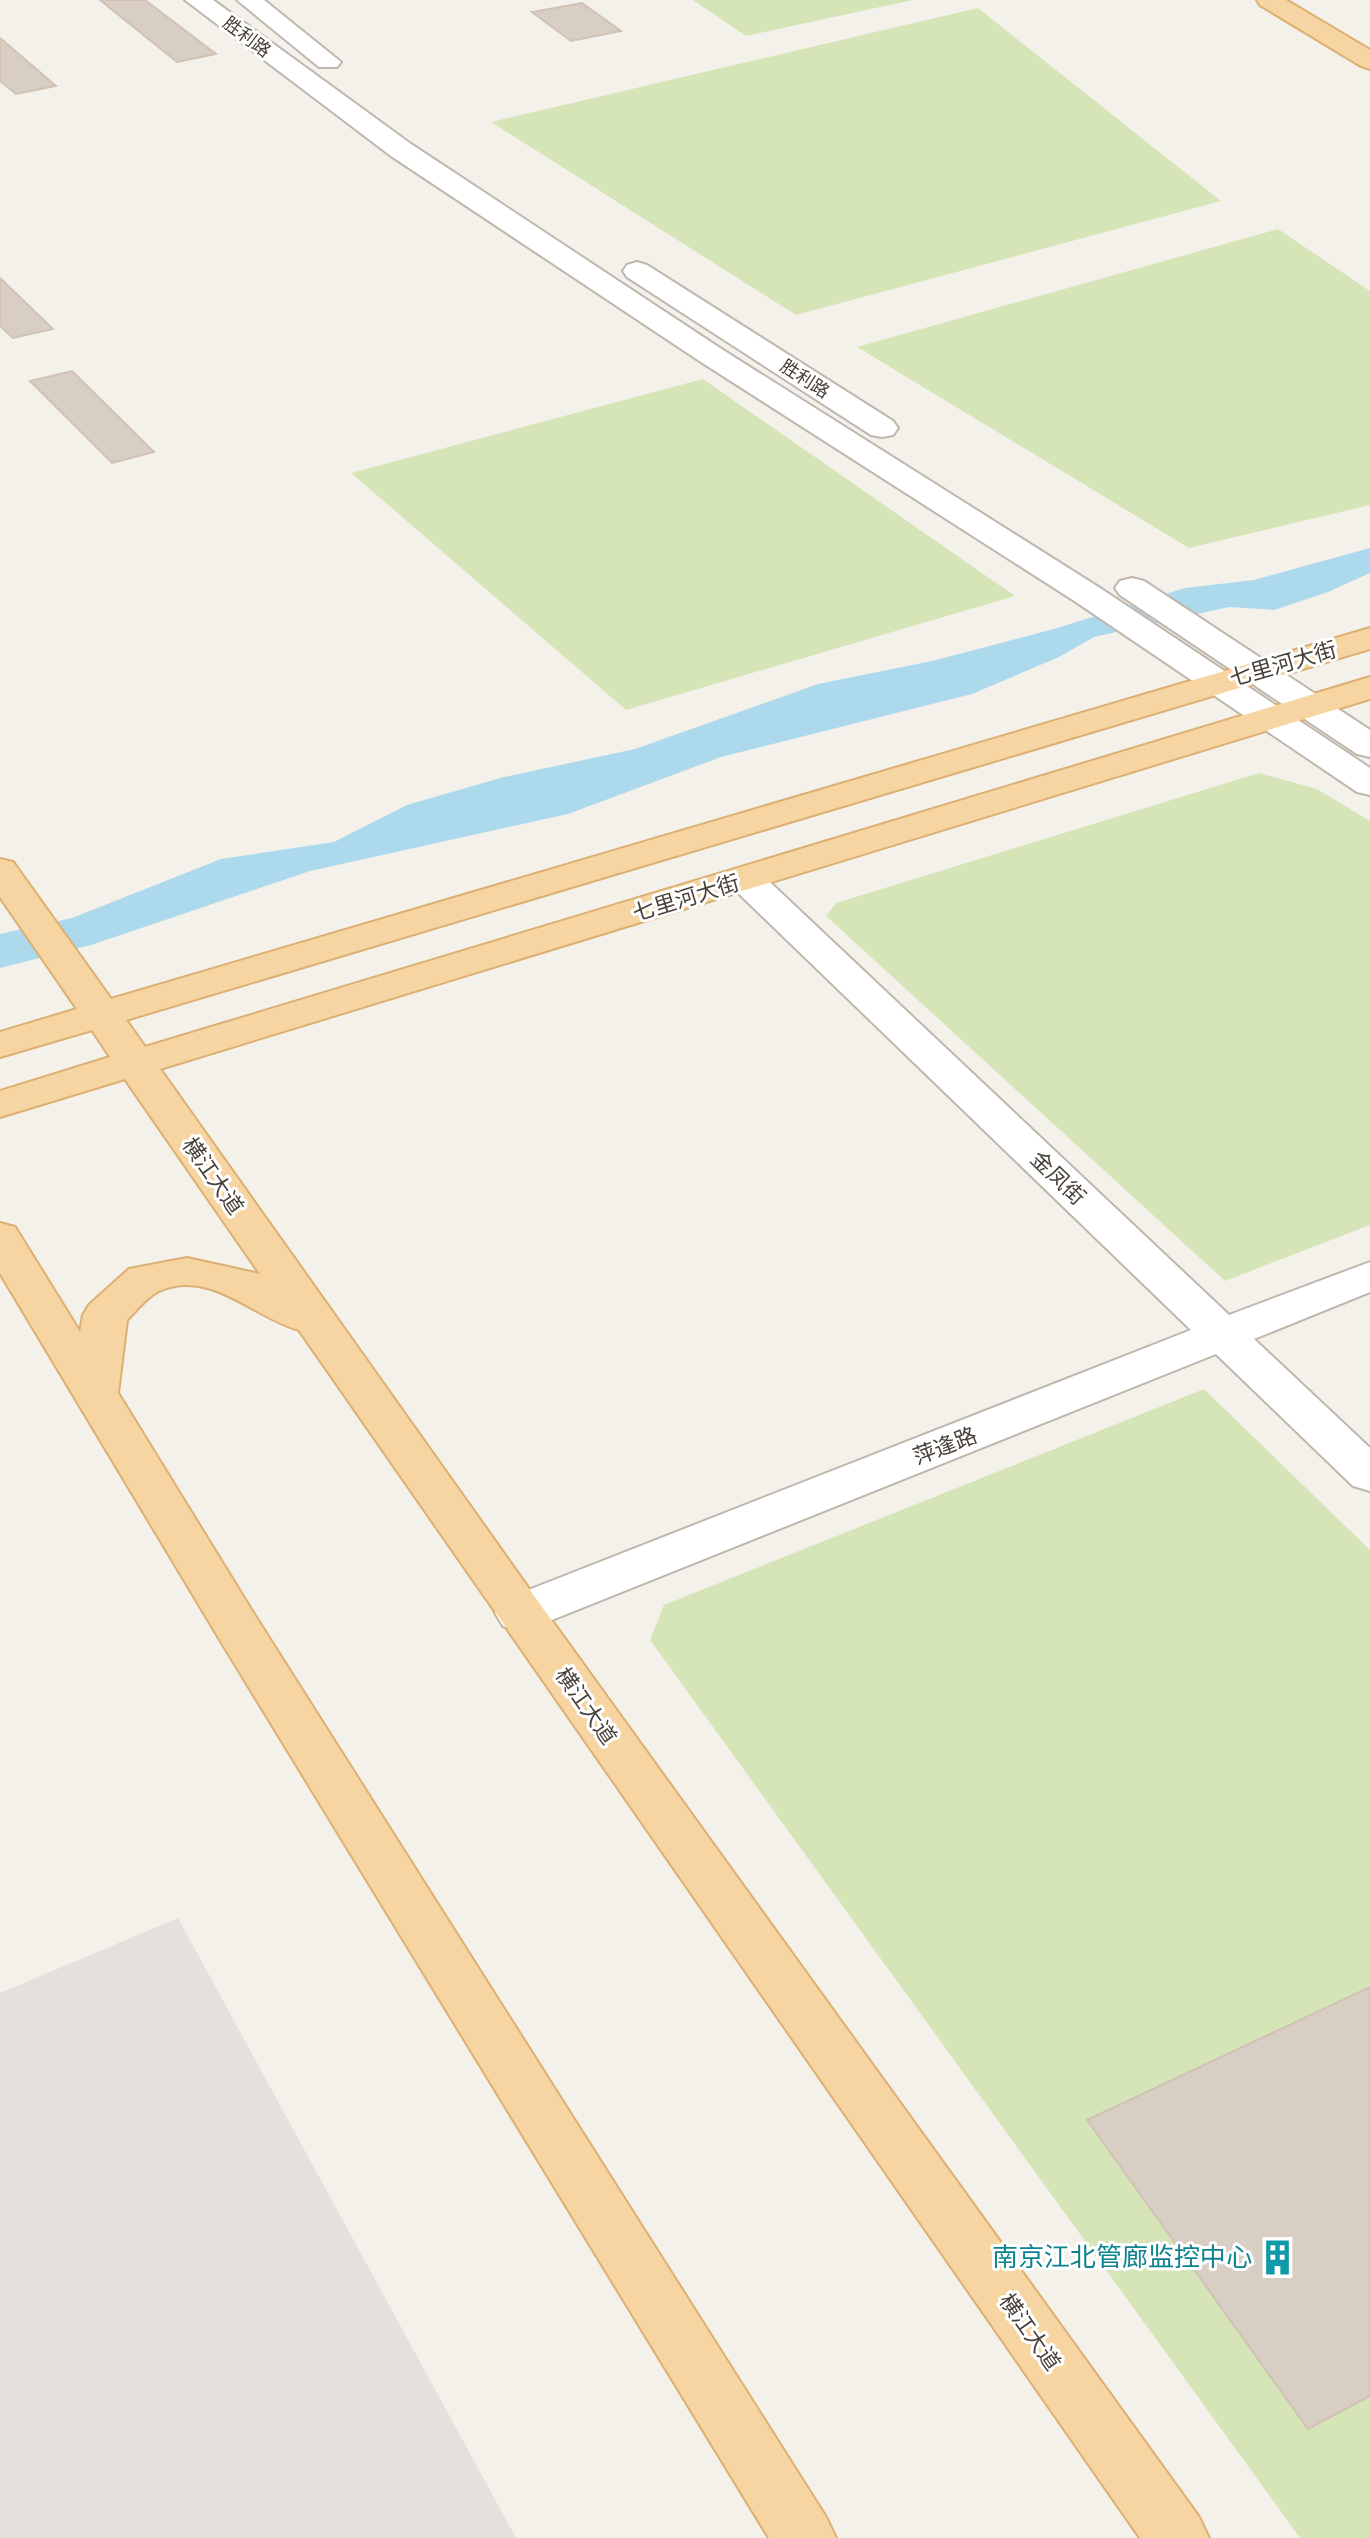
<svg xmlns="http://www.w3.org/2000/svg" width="1370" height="2538" font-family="Signika,'Noto Sans SC',sans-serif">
  <rect width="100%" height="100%" fill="#f4f1eb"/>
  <path fill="#e4e0dc" d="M178,1918L516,2538H0V1993Z"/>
  <path fill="#d6e5b8" d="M693,0H913L746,36Z
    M978,8L1221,201L796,315L491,122Z
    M1278,229L1370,291V505L1189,548L857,347Z
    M703,379L1015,596L626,710L351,473Z
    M1259,773L1317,789L1370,821V1225L1225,1281L826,916L836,903Z
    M1204,1389L1370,1550V2538H1300L650,1640L664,1605Z"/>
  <path fill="#add9ec" d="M1370,548V573L1328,592L1274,610L1229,607L1094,637L1059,657L972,694L721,757L568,814L310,871L91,945L0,968V934L72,918L221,859L334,842L407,805L504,777L635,749L818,684L932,661L1054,629L1185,588L1254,580Z"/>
  <path fill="#d8cec4" stroke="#d0c2b5" stroke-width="2" d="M100,0H145L216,54L177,62Z
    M582,3L621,31L571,41L532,12Z
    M0,38L56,86L16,94L0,81Z
    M0,278L53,329L13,338L0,326Z
    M72,371L154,452L112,463L30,381Z
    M1370,1987V2396L1308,2429L1087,2120Z"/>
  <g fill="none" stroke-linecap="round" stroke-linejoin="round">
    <defs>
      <path id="minor" d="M185,0H213L411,144L723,350L1100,588L1370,768V795L1357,792L1076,602L701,362L391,156Z
        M237,0H264L341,62L337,67H319Z
        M637,262L647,265L893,421L898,428L893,435L882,437L871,435L627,277L623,271L627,265Z
        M1132,578L1144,581L1370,730V757L1357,754L1120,595L1115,588L1120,581Z
        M746,869L759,872L1229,1315L1370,1262V1292L1254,1339L1370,1448V1491L1353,1486L1216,1354L537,1626L520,1631L503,1626L495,1613L503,1600L1191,1330L733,888L727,880L733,872Z"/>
      <path id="major" d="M1257,0H1286L1370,50V69L1361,66L1260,5Z
        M1370,628V649L126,1020L145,1047L1370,677V699L160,1069L537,1600L1199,2517L1209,2538H1140L299,1330C254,1318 211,1268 159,1291C148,1296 136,1311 127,1320L118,1393L254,1614L826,2517L836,2538H769L220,1640L0,1273V1223L15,1227L80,1332L83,1315L89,1305L129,1269L187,1258L260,1274L125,1079L0,1117V1091L110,1057L92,1030L0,1057V1032L77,1009L0,897V859L13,862L111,999Z"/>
    </defs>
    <use href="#minor" stroke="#bfb7ae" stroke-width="4"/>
    <use href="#major" stroke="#dcb072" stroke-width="4"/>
    <use href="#minor" fill="#fff" fill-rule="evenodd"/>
    <use href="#major" fill="#f7d5a2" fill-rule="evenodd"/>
  </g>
  <defs>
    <symbol id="building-bare" viewBox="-9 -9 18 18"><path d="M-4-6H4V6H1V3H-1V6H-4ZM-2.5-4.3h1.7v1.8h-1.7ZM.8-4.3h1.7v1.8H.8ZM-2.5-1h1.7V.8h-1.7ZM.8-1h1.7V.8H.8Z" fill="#0f9aa8" stroke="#fff" stroke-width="2.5" paint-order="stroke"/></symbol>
  </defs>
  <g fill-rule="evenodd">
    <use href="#building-bare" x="1252" y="2232" width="51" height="51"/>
  </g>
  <g text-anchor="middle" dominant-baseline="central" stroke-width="6" stroke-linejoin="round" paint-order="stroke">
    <g font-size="18" fill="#484139" stroke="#fff">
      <text transform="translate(247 37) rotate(37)">胜利路</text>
      <text transform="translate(805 379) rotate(33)">胜利路</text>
    </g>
    <g font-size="22" fill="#484139" stroke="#fff">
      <text transform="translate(1283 664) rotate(-16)">七里河大街</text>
      <text transform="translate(686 898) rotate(-17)">七里河大街</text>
      <text transform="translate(213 1176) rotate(55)">横江大道</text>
      <text transform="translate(1058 1178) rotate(44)">金凤街</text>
      <text transform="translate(945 1446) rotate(-21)">萍逢路</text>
      <text transform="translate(586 1706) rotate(55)">横江大道</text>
      <text transform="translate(1030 2332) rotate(55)">横江大道</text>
    </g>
    <g font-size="26" fill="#0d838f" stroke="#fff" text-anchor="end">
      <text x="1252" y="2258">南京江北管廊监控中心</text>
    </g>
  </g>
</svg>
